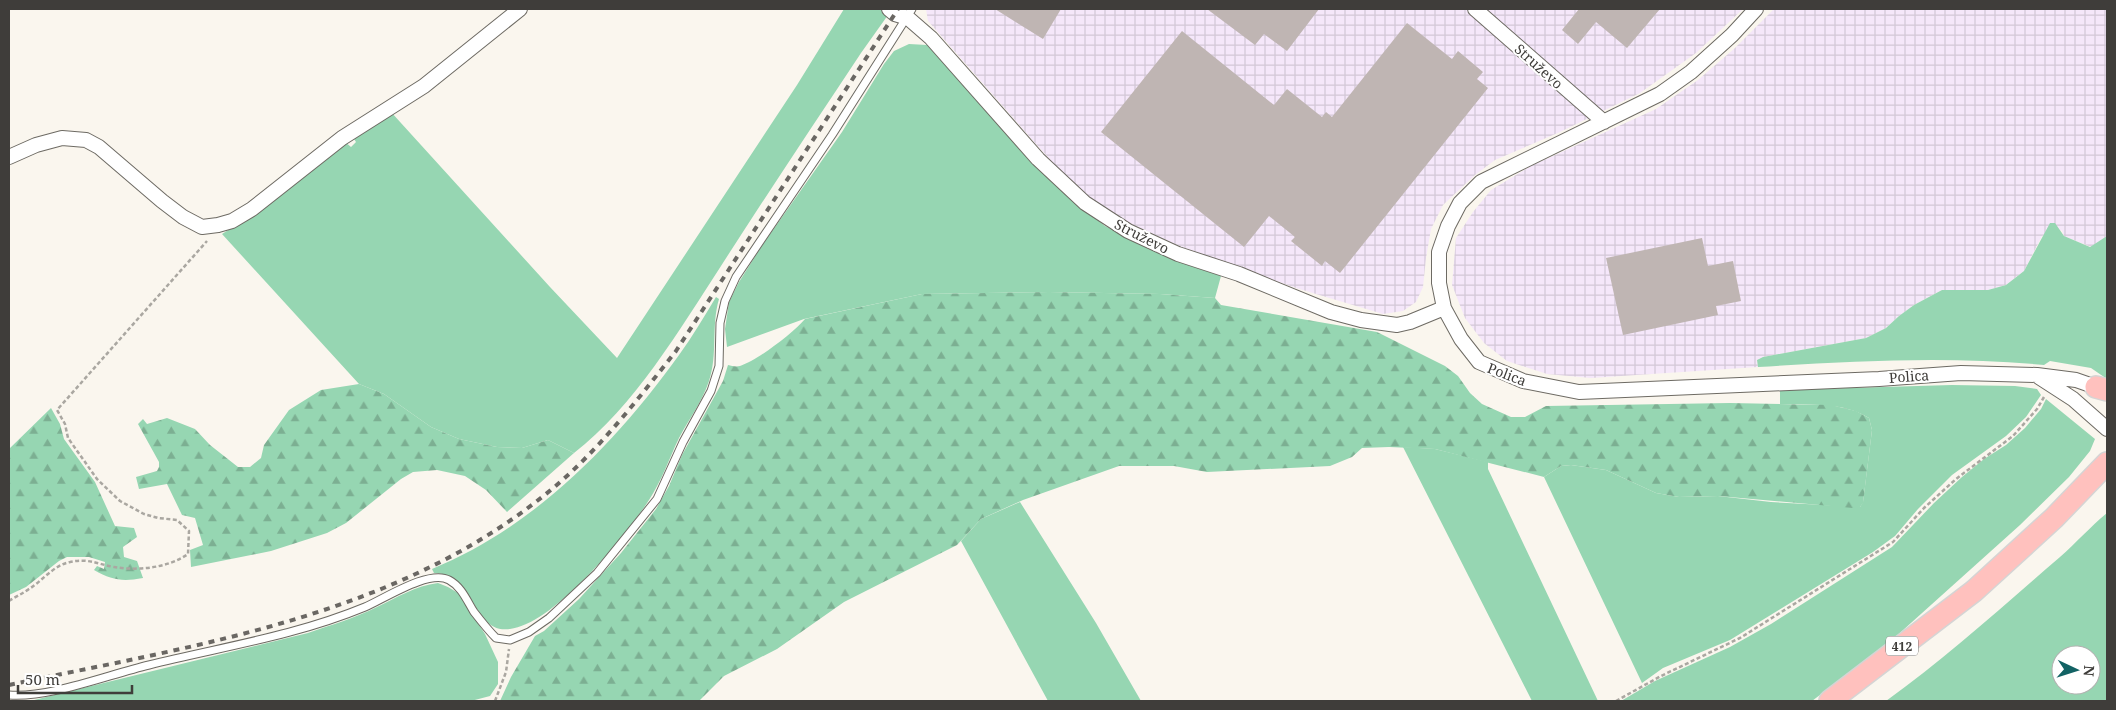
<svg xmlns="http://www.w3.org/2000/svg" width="2116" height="710" font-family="'Noto Serif',serif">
  <defs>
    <pattern id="industrial-grid" width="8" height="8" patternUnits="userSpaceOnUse" patternTransform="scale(1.25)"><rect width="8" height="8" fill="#f5e7fa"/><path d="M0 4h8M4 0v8" fill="none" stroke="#d3c7d7"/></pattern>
    <pattern id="forest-firs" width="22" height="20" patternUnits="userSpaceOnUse" patternTransform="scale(1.25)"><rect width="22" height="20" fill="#96d6b2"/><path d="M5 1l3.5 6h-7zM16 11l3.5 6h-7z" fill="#7caf92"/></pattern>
  </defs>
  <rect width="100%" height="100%" fill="#faf6ee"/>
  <path fill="url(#industrial-grid)" d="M926,9H1743L1696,53L1640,93L1560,132L1495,160L1475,175L1443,205L1431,229L1426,258L1423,287L1416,302L1403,311L1383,314L1296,288L1182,247L1114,217L1077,189L1035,143L928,21Z
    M1774,9H2107V236L2091,247L2064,236L2062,230L2042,236L2024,271L2006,285L1988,290H1942L1914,305L1899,316L1886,328L1866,338L1763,357L1757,360L1758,367L1591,378L1547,374L1507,361L1484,343L1465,318L1452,285L1456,238L1473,212L1491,190L1531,166L1656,109L1698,80L1735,48Z"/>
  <path fill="#96d6b2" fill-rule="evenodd" d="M844,9H882L888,15L861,53C814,124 767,194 721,266C680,329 634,407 574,453L548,440L522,448L497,447L459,439L431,427L384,394L359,384L222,234L255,213L344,141L351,147L356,142L352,136L391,112L550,287L617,358L797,85Z
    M909,44L927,45L1077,203L1105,226L1149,248L1221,276L1215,298L1160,294L1049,292L922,294L804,319L727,347L725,329L729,302L739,282L761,247L842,132L884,64L894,51Z
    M2050,223H2055L2064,236L2090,247L2107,236V379L2091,368L2050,361L2044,365C1949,356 1854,361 1758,367L1757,360L1763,357L1866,338L1886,328L1899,316L1914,305L1942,290H1988L2006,285L2024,271Z
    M716,297L719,299C711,326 718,355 709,381C702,402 689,419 679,438C669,459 662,480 649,500C626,536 554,624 510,629C470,634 478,573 434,573L432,569C533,528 616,443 679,355C692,337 704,317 716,297Z
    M1952,385L2015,386L2037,389L2041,395L2026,417L2006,436L1952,475L1918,509L1895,536L1873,552L1730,640L1663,668L1642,683L1544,477L1561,466L1571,465L1606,470L1656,493L1679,497L1718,496L1771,502L1860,507L1863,502L1872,430L1869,418C1843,402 1811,405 1780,404V390Z
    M2046,399L2095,439L2090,451L2069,477L2020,525L1892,640L1812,701H1621L1655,681L1730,647L1771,624L1892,547L1934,503L1962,477L1984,459L2006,445L2025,428L2041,409Z
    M1403,447L1435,449L1488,462V469L1598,701H1532Z
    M1020,502L1096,623L1141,701H1048L961,541L981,519Z
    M2107,513V701H1886C1947,657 2003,606 2060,557C2076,543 2090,527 2107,513ZM2061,655H2091V685H2061Z
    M438,583L448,587L458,593L485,634L498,662V684L490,696L471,701H30L308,633C331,625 355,618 377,607C398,597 415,586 438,583Z"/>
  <path fill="url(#forest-firs)" d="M1049,292L1160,294L1215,298L1221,305L1377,332L1445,366L1458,376L1470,393L1482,404L1511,417H1525L1546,406L1730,403L1831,405L1856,411L1869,418L1872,430L1863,503L1860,507L1853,508L1718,496L1679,497L1656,493L1606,470L1571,465L1561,466L1544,477L1435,449L1389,447L1362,448L1352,457L1330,466L1207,472L1174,466H1119L1023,500L981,519L957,545L844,602L777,649L724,676L699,701H500L511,677L535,636L544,631L579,599L621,553L656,509L669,486L682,455L723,381L728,365C732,366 736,367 740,366C758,360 793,333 805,319L922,294Z
    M359,384L384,394L431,427L459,439L497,447L522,448L548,440L574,453L507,512L486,490L465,476L437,470L413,472L401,479L346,523L327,533L271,551L191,567L190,550L203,545L195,518L182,515L167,484L139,489L136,477L157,471L159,467V462L138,424L143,419L147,424L167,418L195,429L210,445L238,467H250L261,458L264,445L289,410L321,390Z
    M51,408L60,424L64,439L95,482L115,526L134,528L137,537L123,547L124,557L137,561L143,578C122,582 112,580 94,570L97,566L104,569L105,562L89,557H67L59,561L26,587L9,595V449Z"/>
  <path fill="#bfb5b3" d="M995,9H1061L1043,39Z
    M1207,9H1319L1287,51L1264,34L1255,45Z
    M1579,9H1660L1627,48L1596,22L1578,44L1562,30Z
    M1407,23L1452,59L1458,51L1483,72L1477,79L1488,88L1340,273L1325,261L1322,266L1291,241L1295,237L1269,216L1244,247L1101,132L1182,31L1274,105L1287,89L1322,117L1326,112L1332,117Z
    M1702,238L1708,266L1733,261L1741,301L1716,306L1718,315L1623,335L1606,258Z"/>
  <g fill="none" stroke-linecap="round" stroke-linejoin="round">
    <defs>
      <path id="lane" d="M9,695C50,698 107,675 149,665C221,647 295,636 365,607C384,599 429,569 449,580C462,587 467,601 474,612C481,621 488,630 496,638L510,640L529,632L549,618L597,573L657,499L683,442L711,391L719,366L720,323L725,301L736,277L832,135L912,9"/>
      <path id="street" d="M889,9L895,14L908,18L931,38L1038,159L1085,203L1128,231L1178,254L1239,274L1331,312L1361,320L1397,325L1410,322L1444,308
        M1475,9L1604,122
        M1756,9L1732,35L1691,72L1660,94L1481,182L1460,203L1448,226L1439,252V283L1444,308L1461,339L1479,362L1523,381L1579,392L1879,379L1961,373L2037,375L2076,380L2096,387L2102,391
        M9,157L36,145L62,138L86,140L99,147L162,201L183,217L202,227L218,225L232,221L252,209L342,138L424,86L520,9
        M2039,377L2073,399L2107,429"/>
      <path id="primary" d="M2096,387L2107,390
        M1830,701L1974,591L2054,518L2107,463"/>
    </defs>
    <use href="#lane" stroke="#6d6a63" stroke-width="9"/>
    <use href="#street" stroke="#6d6a63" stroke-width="16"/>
    <use href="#primary" stroke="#d5d4d4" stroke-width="24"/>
    <path stroke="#aaa7a1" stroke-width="2.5" stroke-dasharray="4 2.5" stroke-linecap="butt" d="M9,601C15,597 22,594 29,589C42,581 54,565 70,562C88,558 97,564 114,567C138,571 168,568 188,554L189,531L177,520L158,518L144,514L120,501L97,479L68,438L65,424L57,410L207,241
      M495,701L506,672L509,649
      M1616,701L1661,676L1740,638L1893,542L1924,508L1956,479L2013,436L2037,409L2044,397"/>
    <use href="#lane" stroke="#fff" stroke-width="7"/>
    <use href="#street" stroke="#fff" stroke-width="14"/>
    <use href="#primary" stroke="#ffc1be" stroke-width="21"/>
    <path stroke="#6a6763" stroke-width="4" stroke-dasharray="6 6" stroke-linecap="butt" d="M9,685C197,645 399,616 552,489C599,450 638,399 676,351L898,9"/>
  </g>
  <g text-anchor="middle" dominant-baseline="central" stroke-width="4" stroke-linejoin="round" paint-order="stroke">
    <rect fill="#fff" stroke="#797775" stroke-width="1" x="1886" y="636.5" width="32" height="19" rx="4"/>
    <g font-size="12" font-weight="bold" fill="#3f3d3a">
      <text x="1902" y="646">412</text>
    </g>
    <g font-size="14" fill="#3f3d3a" stroke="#fff">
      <text transform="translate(1539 66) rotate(42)">Struževo</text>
      <text transform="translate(1142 236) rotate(27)">Struževo</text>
      <text transform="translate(1507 374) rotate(21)">Polica</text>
      <text transform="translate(1909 376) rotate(-4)">Polica</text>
    </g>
  </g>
  <rect width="2116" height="710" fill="none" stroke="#3f3d3a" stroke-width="20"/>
  <g transform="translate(2076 670) rotate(94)"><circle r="24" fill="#ffffff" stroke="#b2b1b0"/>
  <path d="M0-4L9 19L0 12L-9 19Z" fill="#126264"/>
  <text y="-8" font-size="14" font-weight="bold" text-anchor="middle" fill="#3f3d3a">N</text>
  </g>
  <path d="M18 685v8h114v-8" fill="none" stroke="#3f3d3a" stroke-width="2.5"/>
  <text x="25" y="685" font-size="15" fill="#3f3d3a" stroke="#ffffff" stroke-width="4" paint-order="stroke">50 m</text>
</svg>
